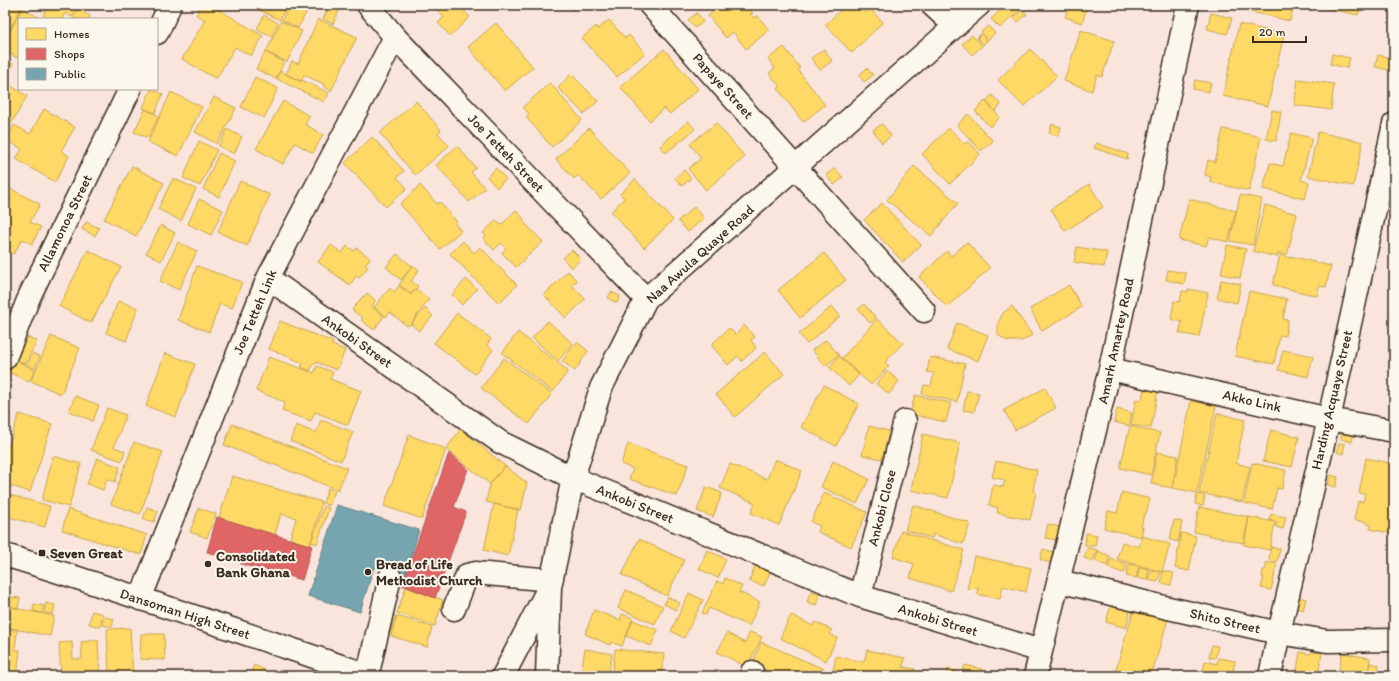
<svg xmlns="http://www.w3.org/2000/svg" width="1399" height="681" font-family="Itim,sans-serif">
  <rect width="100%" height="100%" fill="#fae5dc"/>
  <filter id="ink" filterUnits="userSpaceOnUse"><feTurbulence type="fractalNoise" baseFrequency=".025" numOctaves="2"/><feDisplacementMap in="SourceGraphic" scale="8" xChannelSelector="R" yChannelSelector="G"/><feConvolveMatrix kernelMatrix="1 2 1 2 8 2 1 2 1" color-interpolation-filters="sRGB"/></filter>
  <g filter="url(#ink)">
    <path fill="#ffd966" stroke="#c4a450" d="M5,5H15L21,8L5,39Z
      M49,5H78L72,17L65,13L62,19H50L43,15Z
      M201,5H211L263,36L251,56L235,47L216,79L182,59L205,20L196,15Z
      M262,5H287L280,20L259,10Z
      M290,5L306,13L298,28L282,20Z
      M330,5H338L341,6L333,24L323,19Z
      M432,5H470L464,11L470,17L450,36L438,23L444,17Z
      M569,5H580L573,10Z
      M721,5H746L753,13L750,14L754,18L757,15L769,30L746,49L733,32L726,38L708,16Z
      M846,5H857L865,13L870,9L883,22L852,53L825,25Z
      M1006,5H1015L1020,10L1000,28L991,19Z
      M1069,5H1080L1087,7L1082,23L1065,17Z
      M1248,5H1294L1290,21L1247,11Z
      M1312,5H1361L1358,15Z
      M22,8L38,17L37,19H19V54L17,58L5,51V40Z
      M78,9L90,16L89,19H73Z
      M1022,10L1027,14L1018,22L1014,18Z
      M697,13L703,22L695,28L688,20Z
      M1211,13L1232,18L1227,34L1207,29Z
      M264,15L278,23L272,36L257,29Z
      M318,19L357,37L331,91L323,86L324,84L304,75L301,81L286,74L292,61L298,64Z
      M609,20L625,38L629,35L645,53L617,77L582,38L596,26L598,29Z
      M281,21L302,31L287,62L266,52Z
      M496,23L533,67L505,91L468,47Z
      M1239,24L1284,34L1268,106L1223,96Z
      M988,26L995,33L988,40L981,32Z
      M1081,30L1114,41L1102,77L1097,75L1092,91L1064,81Z
      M981,34L987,41L983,45L977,38Z
      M972,35L982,46L972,55L962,44Z
      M784,47L800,68L798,70L825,105L803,122L778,89L780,87L769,73L775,68L768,59Z
      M664,49L698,89L670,114L664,108L650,121L620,87Z
      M824,49L832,61L820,70L811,58Z
      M1030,49L1057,76L1024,107L998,80Z
      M265,52L284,62L276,79L256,69Z
      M1332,54L1350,58L1347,68L1330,64Z
      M1378,55L1392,58L1389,70L1375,67Z
      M5,59L13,64L5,78Z
      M867,68L873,75L864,82L859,75Z
      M280,71L301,82L302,80L329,93L324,102L277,79Z
      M571,74L598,101L584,114L558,88Z
      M255,77L278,88L264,118L241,107Z
      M1298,79L1334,84L1331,110L1294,105Z
      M1195,80L1211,83L1209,92L1193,89Z
      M550,83L582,120L552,147L526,117L529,114L523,107Z
      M8,84L27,96L11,124L5,121V89Z
      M151,89L163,94L155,113L143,108Z
      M171,92L202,107L178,156L148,142Z
      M992,95L1001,105L995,111L986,101Z
      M214,97L236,108L217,144L195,132Z
      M283,101L310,116L305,124L323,135L313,153L295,143L283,164L256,149Z
      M416,101L441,130L438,133L449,146L415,175L380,133Z
      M985,101L1000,117L990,127L975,111Z
      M44,109L75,127L61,151L69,156L55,182L16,159L22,149L6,140L14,125L30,134Z
      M145,109L159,116L148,138L134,132Z
      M1272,110L1281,112L1276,141L1266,139Z
      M968,114L993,141L981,151L957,125Z
      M688,121L695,129L666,153L660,146Z
      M716,123L745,157L706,190L688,169L701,158L690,144Z
      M882,124L891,136L882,143L873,130Z
      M1052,124L1061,127L1059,136L1049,133Z
      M589,128L630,173L601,199L578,175L574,179L556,159Z
      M949,128L965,144L968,141L980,154L950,184L922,154Z
      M227,129L242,137L234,154L219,146Z
      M1223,129L1261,137L1249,191L1210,182L1211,177L1205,175L1208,160L1215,162Z
      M1318,132L1363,142L1353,186L1308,176Z
      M1291,133L1312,138L1301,180L1309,182L1305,199L1263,189L1270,163L1283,166Z
      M372,137L404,171L397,177L407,188L386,207L345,163Z
      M199,141L217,150L200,186L183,178Z
      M1096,143L1128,154L1127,159L1094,148Z
      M457,146L476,168L471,172L485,188L469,202L436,165Z
      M219,153L235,161L219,197L203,189Z
      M132,166L164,183L136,236L104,219Z
      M914,166L958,203L931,236L887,200Z
      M496,168L506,179L497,188L487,177Z
      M835,168L843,178L834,185L826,175Z
      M684,170L691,178L682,186L675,178Z
      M173,178L196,189L181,221L158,209Z
      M635,179L673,220L644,248L611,212L624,198L620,194Z
      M240,181L270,195L247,246L218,232Z
      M1089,184L1103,207L1065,231L1051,209Z
      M420,185L437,204L440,202L457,222L455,224L461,231L440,249L400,204Z
      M5,186L40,204L30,222L41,227L32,244L22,239L14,254L5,249Z
      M1240,195L1262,199L1253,245L1230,241Z
      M199,199L223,210L211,235L188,224Z
      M1189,199L1236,211L1228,242L1209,237L1206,246L1179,240Z
      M882,203L921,245L903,262L864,220Z
      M1265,205L1297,214L1287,255L1278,253L1277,257L1253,251Z
      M694,207L704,218L688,232L678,221Z
      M1394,209V229L1390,228Z
      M516,210L524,219L523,221L543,242L516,267L502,253L506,248L501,243L494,250L483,239L486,236L483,233L496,220L501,225Z
      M86,222L99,228L95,236L82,229Z
      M161,225L175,233L161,261L146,253Z
      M463,241L474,253L480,247L517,285L499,303L450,254Z
      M178,242L197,251L179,290L160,281Z
      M967,242L990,268L947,307L919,277L947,251L951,256Z
      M331,245L342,253L347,246L354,251L357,248L370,258L365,265L368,267L359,278L356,276L350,285L318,262Z
      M1227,245L1246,249L1240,278L1221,274Z
      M1077,247L1107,252L1104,267L1074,262Z
      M88,250L121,267L91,323L59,306Z
      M572,250L581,259L571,268L563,258Z
      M824,253L846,280L800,318L778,290Z
      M397,254L412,266L401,280L386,267Z
      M1280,255L1290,258V256L1331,266L1326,287L1319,286L1317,296L1273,285Z
      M413,265L419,270L411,281L418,286L412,294L399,285Z
      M197,266L242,282L232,308L220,304L209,332L178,320Z
      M1168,270L1186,273L1184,284L1166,280Z
      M568,271L577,281L572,285L585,299L566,318L544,295Z
      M466,279L477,289L462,305L452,295Z
      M1221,280L1241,284L1237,303L1217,298Z
      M1069,285L1082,307L1042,331L1030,309Z
      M399,286L411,295L416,289L429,299L411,324L407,326L390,312L386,317L374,307L390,288L394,292Z
      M1188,289L1208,293L1199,337L1179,333L1182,322L1171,319L1174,301L1180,302L1182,291L1188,292Z
      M1249,291L1287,299L1283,319L1288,320L1285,336L1280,335L1274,364L1235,356Z
      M611,292L620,296L617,303L608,298Z
      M367,293L375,300L372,307L384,316L374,330L361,320L363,318L352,310L363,296L364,297Z
      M118,301L138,308L126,341L106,333Z
      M864,304L876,318L870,323L858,309Z
      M832,306L840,316L807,344L799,334Z
      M1012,306L1032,335L1022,341H1007L998,335V323L1003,313Z
      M425,308L433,316L419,331L411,324Z
      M457,313L491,339L487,345L493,350L475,374L434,343Z
      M877,319L903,343L885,362L889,366L871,385L842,358Z
      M280,321L333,342L332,345L345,350L337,370L316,362V364H313L310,371L301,367L303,363L269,349Z
      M548,321L573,344L558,361L532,338Z
      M957,323L988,335L978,361L947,349Z
      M744,325L755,337L751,340L756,348L742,361L738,356L728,365L711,345L729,328L736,335Z
      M518,332L568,371L553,392L502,353Z
      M51,336L80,348L61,394L31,381Z
      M28,337L37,341L25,364L16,360Z
      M826,340L839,355L825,366L812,350Z
      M577,342L588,351L575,371L562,361Z
      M1283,350L1313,356L1308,377L1278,370Z
      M765,352L784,374L735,417L716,394Z
      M33,353L40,357L34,369L27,364Z
      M165,353L195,364L176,417L146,406Z
      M839,356L859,375L849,386L829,367Z
      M269,357L314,373L317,366L333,372L330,379L361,391L348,425L315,412L311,421L282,411L285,402L256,391Z
      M930,357L965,364L957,402L922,394L924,385L931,386L934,373L927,372Z
      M504,358L552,394L529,424L481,388Z
      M16,360L35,370L29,382L9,372Z
      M887,371L899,381L889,394L876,384Z
      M824,385L859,404L836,446L801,427Z
      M1045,388L1056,408L1015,430L1004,410Z
      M1144,388L1158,390L1151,428L1131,425L1136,399L1142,400Z
      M967,391L979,393L974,412L963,410Z
      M915,395L951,403L946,422L910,414Z
      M75,396L99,405L93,421L69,411Z
      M1191,401L1216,406L1197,493L1173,488Z
      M107,408L126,415L114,447L125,451L122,461L91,450Z
      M1117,409L1132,413L1129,426L1114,422Z
      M1217,413L1245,420L1236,463L1250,467L1242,502L1199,493Z
      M19,414L52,424L30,492L5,484V457Z
      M321,420L353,432L341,461L290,441L296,425L316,433Z
      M232,424L347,468L338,490L224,445Z
      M869,426L889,431L882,459L862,455Z
      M1130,426L1160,433L1151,475L1120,468Z
      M461,429L505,466L490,484L446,449Z
      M1342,429L1354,432L1352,442L1341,439Z
      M1271,430L1299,437L1292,467L1263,461Z
      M923,434L960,443L948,498L911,490Z
      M409,435L446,449L422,519L384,506Z
      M134,442L163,452L140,514L111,504Z
      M1339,443L1345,444L1343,454L1337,452Z
      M628,444L688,465L677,496L629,479L633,469L621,464Z
      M1157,452L1178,456L1172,488L1151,484Z
      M53,456L81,464L69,507L42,500Z
      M97,458L120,467L115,482L107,479L103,490L87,484Z
      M1366,458L1394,464V512L1392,511L1390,517L1394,518V534L1370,529L1371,525L1367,524V522L1354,520L1358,501L1363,502L1365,494L1359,493Z
      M775,459L802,471L779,525L751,513L755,503L720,488L730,464L767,479Z
      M833,461L869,479L857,504L821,487Z
      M996,461L1037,470L1033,491L1036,492L1030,520L997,513L998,508L989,505L993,485L1003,487L1005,480L992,477Z
      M1252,463L1286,470L1282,489L1277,488L1272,509L1244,503Z
      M505,466L527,483L521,510L486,502L490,484Z
      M1330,475L1338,477L1336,487L1328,485Z
      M232,476L322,502L310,545L290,539L296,518L281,514L275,535L219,518Z
      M706,487L722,493L713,517L697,511Z
      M328,488L335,491L329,506L323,503Z
      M1122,492L1150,499L1146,514H1144L1141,527H1143L1141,537L1104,528L1108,511L1117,513Z
      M824,493L867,512L851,547L818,532L820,526L811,522Z
      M1197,494L1205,496L1203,506L1195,504Z
      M10,495L50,506L45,527L5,516Z
      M494,504L518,510L508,556L484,550Z
      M913,505L970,523L963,544L933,534L932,538L905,530Z
      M324,506L329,508L317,544L311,542Z
      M147,507L158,511L154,522L143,519Z
      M1199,507L1249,517L1243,543L1194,532Z
      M199,508L216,514L207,538L190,532Z
      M68,509L147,535L141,555L62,530Z
      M1271,514L1286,517L1283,529L1276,527L1277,522L1269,520Z
      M1249,517L1275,522L1270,550L1244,545Z
      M1174,520L1182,522L1178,542L1170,540Z
      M1048,524L1060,527L1057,540L1045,538Z
      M901,531L964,550L951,591L910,578L914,564L893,557Z
      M1086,533L1097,535L1095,546L1085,545Z
      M1181,533L1196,536L1189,571L1175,568Z
      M1142,536L1170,544L1162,572L1117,559L1122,542L1139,547Z
      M639,539L684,560L667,596L622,575Z
      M1088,547L1097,550L1093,561L1084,558Z
      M1271,547L1280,549L1277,562L1269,560Z
      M1043,549L1053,552L1051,563L1040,560Z
      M707,550L726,559L718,578L699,569Z
      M1098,551L1110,556L1107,566L1095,561Z
      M974,556L1031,568L1026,592L1003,586L1000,599L977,594L978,588L967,589Z
      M1111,559L1127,564L1124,573L1108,568Z
      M1267,562L1277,564L1271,590L1261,588L1264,577H1262L1263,570H1265Z
      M1129,564L1139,566L1136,578L1126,576Z
      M755,566L770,572L764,586L749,581Z
      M1140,567L1149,569L1147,580L1137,578Z
      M1151,570L1161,572L1158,582L1148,580Z
      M1163,571L1174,573L1171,585L1161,583Z
      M725,578L742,586L739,592L760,602L749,626L709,608L706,615L702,613L717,581L723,584Z
      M406,587L443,600L435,626L397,613Z
      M626,590L663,606L655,624L618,608Z
      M811,591L820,594L816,605L807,602Z
      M689,593L703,600L684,638L671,631Z
      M11,597L20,598L18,608L9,606Z
      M668,597L680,603L676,610L664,604Z
      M1298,597L1306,599L1303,610L1295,608Z
      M1112,602L1131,607L1126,628L1106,622Z
      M46,603L55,605L53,614L44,613Z
      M34,604L44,606L42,613L33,611Z
      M1135,605L1169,616L1151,676H1114Z
      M5,606L54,616L50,636L5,627Z
      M594,610L620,620L622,614L633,618L622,646L611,642L610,645L585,634Z
      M92,611L103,614L100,627L89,624Z
      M386,613L396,616L390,634L381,631Z
      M791,615L813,626L815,622L832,630L829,634L837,638L826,661L780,638Z
      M397,616L432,627L427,647L391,636Z
      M104,617L114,619L112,627L102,625Z
      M633,620L658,630L651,646L626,636Z
      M130,628L133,676H109L107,629Z
      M5,629L17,630L15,650H20L17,676H5Z
      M750,632L762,637L747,667L717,652L727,633L745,643Z
      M141,634H164L165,660L140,659Z
      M98,640L100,676H61L59,643L72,642L73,659H82L81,642Z
      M761,642L824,669L821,676H780L752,664Z
      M1212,645L1218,646L1215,658L1209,657Z
      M585,649L612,654L608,676L581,673Z
      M615,649L664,654L661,676H612Z
      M867,650L905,658L903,667L915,669L913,676H832L836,656L864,662Z
      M1300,652L1310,654L1311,652L1322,653L1318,676H1296Z
      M1342,653L1370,658L1368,674L1339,670Z
      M1218,658L1235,661L1233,672L1239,673V676H1202L1205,661L1217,664Z
      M1370,663L1379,665L1377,676L1368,674Z
      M254,665L265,670L263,676H258L251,673Z
      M965,665L982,669L980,676H946L948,669L962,673Z
      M1349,672L1368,676H1348Z"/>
    <path fill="#e06666" stroke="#ae5450" d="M449,453L468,469L454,507L466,512L435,598L402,585Z
      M217,517L312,546L302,580L260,568L259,569L241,564V562L207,552Z"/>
    <path fill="#76a5af" stroke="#648084" d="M337,505L419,530L405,576L374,567L360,612L308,596Z"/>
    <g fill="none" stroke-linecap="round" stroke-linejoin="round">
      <defs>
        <path id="minor" d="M368,5L395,37L646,299
          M650,5L924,311
          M932,5L955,26
          M157,33L170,5
          M268,278L500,442L573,478L860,596L1041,651
          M5,358L30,295L130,89
          M1110,369L1329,419L1394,431
          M5,555C122,591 237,631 353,670L363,676
          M1059,581L1164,607L1279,633L1327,641L1394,640
          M860,596L905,421
          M140,599L268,278L395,37
          M454,609L467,575L476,573L551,580
          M368,673L390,577
          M503,676L547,591
          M547,676L550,587L573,478L601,388L646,299L979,5
          M751,676L752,672
          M1035,676L1110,369L1188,5
          M1270,676L1279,633L1329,419L1394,124"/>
      </defs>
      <use href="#minor" stroke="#3b2a1e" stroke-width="25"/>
      <use href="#minor" stroke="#fbf7ec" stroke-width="22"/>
    </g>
  </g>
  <g fill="#3b2a1e" stroke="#fbf7ec" stroke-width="1.5">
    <rect x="38" y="549" width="8" height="8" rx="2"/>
    <circle cx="208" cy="564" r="4"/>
    <circle cx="368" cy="572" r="4"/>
  </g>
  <g text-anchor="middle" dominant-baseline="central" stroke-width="4" stroke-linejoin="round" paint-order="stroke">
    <g font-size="14" fill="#3b2a1e" stroke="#fbf7ec">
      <text transform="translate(723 86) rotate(48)">Papaye Street</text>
      <text transform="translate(506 153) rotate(46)">Joe Tetteh Street</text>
      <text transform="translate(65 223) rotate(-64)">Allamonoa Street</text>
      <text transform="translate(700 254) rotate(-42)">Naa Awula Quaye Road</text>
      <text transform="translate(255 312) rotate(-67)">Joe Tetteh Link</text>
      <text transform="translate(357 341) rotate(35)">Ankobi Street</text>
      <text transform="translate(1116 341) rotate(-78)">Amarh Amartey Road</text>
      <text transform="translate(1332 400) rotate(-77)">Harding Acquaye Street</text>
      <text transform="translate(1252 401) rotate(13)">Akko Link</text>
      <text transform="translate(635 504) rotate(22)">Ankobi Street</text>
      <text transform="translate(882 508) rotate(-76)">Ankobi Close</text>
      <text transform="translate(185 614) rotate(18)">Dansoman High Street</text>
      <text transform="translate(938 620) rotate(17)">Ankobi Street</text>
      <text transform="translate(1225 621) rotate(13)">Shito Street</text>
    </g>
    <g font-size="14" font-weight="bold" fill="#3b2a1e" stroke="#fbf7ec" text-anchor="start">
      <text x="50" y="553">Seven Great</text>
      <text x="216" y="556">Consolidated<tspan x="216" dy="16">Bank Ghana</tspan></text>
      <text x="376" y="564">Bread of Life<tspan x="376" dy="16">Methodist Church</tspan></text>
    </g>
  </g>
  <rect width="1399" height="681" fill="none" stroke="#fbf7ec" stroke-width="20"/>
  <rect x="10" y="10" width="1379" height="661" fill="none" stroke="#3b2a1e" stroke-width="1.5" filter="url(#ink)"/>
  <rect x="18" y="18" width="140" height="72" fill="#fbf7ec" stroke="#aea59a"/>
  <rect x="26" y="28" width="20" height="12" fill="#ffd966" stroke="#aea59a"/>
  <text x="54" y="38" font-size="12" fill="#3b2a1e">Homes</text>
  <rect x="26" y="48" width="20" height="12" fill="#e06666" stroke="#aea59a"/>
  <text x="54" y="58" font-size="12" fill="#3b2a1e">Shops</text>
  <rect x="26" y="68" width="20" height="12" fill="#76a5af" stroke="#aea59a"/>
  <text x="54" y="78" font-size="12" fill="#3b2a1e">Public</text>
  <path d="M1253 36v6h53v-6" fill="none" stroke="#3b2a1e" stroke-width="2"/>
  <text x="1259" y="36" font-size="12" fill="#3b2a1e" stroke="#fbf7ec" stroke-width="3" paint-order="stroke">20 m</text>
</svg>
